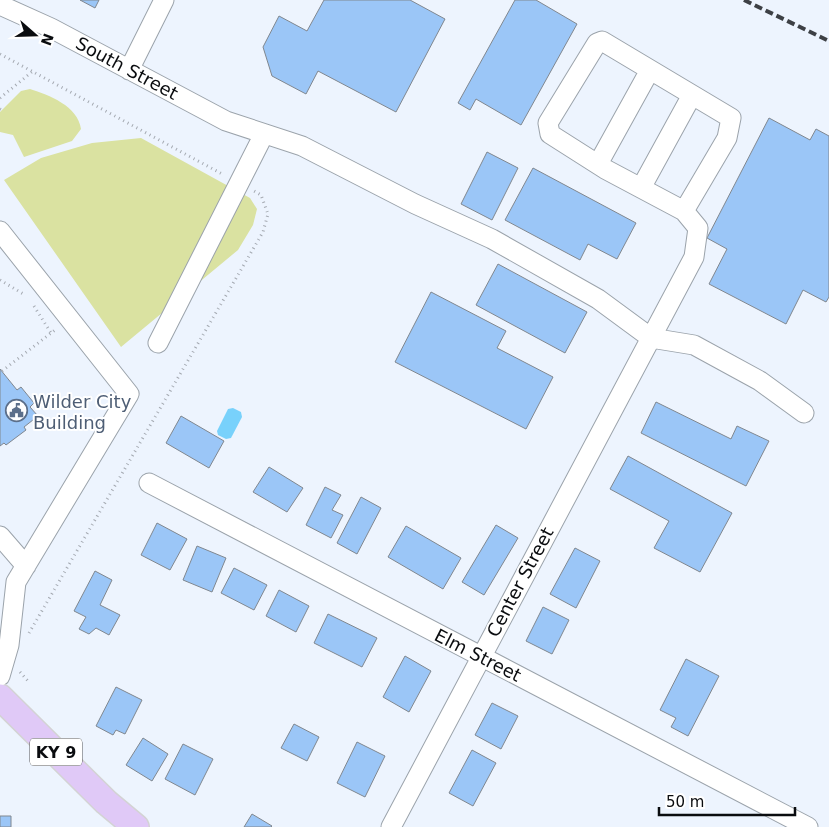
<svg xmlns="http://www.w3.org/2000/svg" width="829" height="827" font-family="'DejaVu Sans',sans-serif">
  <rect width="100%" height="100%" fill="#edf4fe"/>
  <path fill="#dae2a1" d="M30,89C49,95 78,106 81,129L72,141L24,157L13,135L0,132V112L21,91Z
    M141,138L250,198L257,209L253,225L238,250L121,347L4,180L41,158L92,143Z"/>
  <path fill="#78d1fb" d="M233,408L241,412L242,417L231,438L226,439L218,435L217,431L228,409Z"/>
  <path fill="#9bc6f7" stroke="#80878f" d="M80,0H99L95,8Z
    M324,0H410L445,19L396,112L318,71L306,94L272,76L263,47L279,16L307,31Z
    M515,0H536L577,24L521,125L476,99L470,110L458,103Z
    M769,118L810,140L816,129L829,136V297L826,302L803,290L786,324L709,284L727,249L707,238Z
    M487,152L518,168L492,220L461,204Z
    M533,168L636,223L617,259L588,244L580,260L505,220Z
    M498,264L587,312L565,353L476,305Z
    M431,292L506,331L497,348L553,377L526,429L395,362Z
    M0,369L17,390L21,387L34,403L30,407L38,416L24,427L26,430L6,445L4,443L0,446Z
    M656,402L731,439L737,426L769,441L746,486L641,433Z
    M181,416L224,441L209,468L166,443Z
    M628,456L732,513L700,572L654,548L669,521L610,489Z
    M269,467L303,488L287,512L253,492Z
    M325,487L341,495L332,510L343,515L331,538L306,525Z
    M361,497L381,508L357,554L337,543Z
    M157,523L187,539L170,570L141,555Z
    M496,525L518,538L484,595L462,582Z
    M406,526L461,558L443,589L388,557Z
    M197,546L226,558L212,592L183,580Z
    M575,548L600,561L576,608L550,594Z
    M234,568L267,585L254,610L221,593Z
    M95,571L112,580L100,605L120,615L109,635L96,628L89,634L79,629L86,617L74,611Z
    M279,590L309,606L296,632L266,616Z
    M543,607L569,620L552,654L526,641Z
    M328,614L377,638L362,667L314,643Z
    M405,656L431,671L409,712L383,697Z
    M686,659L719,676L688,736L671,727L676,718L660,710Z
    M116,687L142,700L125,734L116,730L113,735L96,726Z
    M492,703L518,716L501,749L475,735Z
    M294,724L319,737L307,761L281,748Z
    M143,738L168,754L152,781L126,765Z
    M357,742L385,756L365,797L337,783Z
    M183,744L213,759L195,795L165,779Z
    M472,750L496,763L473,806L449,793Z
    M252,814L272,826L271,827H244Z
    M0,816H11V827H0Z"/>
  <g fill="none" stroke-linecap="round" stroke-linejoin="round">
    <defs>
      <path id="minor" d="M0,5L51,28L226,121L302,146L415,204L492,239L598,299L651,338L694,345L760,381L804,413
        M129,70L164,0
        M598,164L650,70
        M641,188L692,95
        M0,231L129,394L16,582L9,645L0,676
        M158,343L264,134
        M149,483L808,827
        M0,536L26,566
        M391,827L694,257L698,228L684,211L605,169L550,134L548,123L597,43L602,41L731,118L727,138L684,211"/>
      <path id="major" d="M0,697L106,802L136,827"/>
    </defs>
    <use href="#minor" stroke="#9ba3ab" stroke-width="21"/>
    <use href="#major" stroke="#d3d3d4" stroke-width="28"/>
    <path stroke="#a5aab2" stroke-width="3" stroke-dasharray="1 4" stroke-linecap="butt" d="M0,54L224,175
      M0,98L33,71
      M0,109L2,110
      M0,280L25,295
      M34,306L51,333
      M2,371L55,330
      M29,633L263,232L268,214L261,195L254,191
      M20,672L29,682"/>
    <use href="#minor" stroke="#fff" stroke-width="19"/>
    <use href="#major" stroke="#e0c9f7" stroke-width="25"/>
    <path stroke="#3d4045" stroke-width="4" stroke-dasharray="8 4" stroke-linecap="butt" d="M744,0L829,41"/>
  </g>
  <defs>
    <symbol id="civic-ring" viewBox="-11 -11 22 22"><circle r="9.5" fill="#fff" stroke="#5c6f8a" stroke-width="1.5"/><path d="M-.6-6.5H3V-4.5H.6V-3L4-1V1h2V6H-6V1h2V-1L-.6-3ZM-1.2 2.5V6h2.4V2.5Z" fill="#5c6f8a"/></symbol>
  </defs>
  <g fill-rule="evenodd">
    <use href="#civic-ring" x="4" y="398" width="25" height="25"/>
  </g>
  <g text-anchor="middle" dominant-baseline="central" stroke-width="4" stroke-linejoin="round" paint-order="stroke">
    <rect fill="#fff" stroke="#545557" stroke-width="1" x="30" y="738.5" width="52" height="27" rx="4"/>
    <g font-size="16" font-weight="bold" fill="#0a0c0f">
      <text x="56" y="752">KY 9</text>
    </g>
    <g font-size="18" fill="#0a0c0f" stroke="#fff">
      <text transform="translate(127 68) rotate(28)">South Street</text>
      <text transform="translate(520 582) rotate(-62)">Center Street</text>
      <text transform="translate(478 655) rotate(27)">Elm Street</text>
    </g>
    <g font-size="18" fill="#4e5e75" stroke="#fff" text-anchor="start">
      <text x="33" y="401">Wilder City<tspan x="33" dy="21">Building</tspan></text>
    </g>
  </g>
  <g transform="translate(35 35) rotate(110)" stroke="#ffffff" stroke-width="4" paint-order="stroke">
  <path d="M0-4L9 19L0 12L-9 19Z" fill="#0a0c0f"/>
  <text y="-8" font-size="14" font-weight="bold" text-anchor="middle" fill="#0a0c0f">N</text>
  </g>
  <path d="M659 807v8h136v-8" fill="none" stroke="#0a0c0f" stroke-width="2.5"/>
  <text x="666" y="807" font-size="15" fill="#0a0c0f" stroke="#ffffff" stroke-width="4" paint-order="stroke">50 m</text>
</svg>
